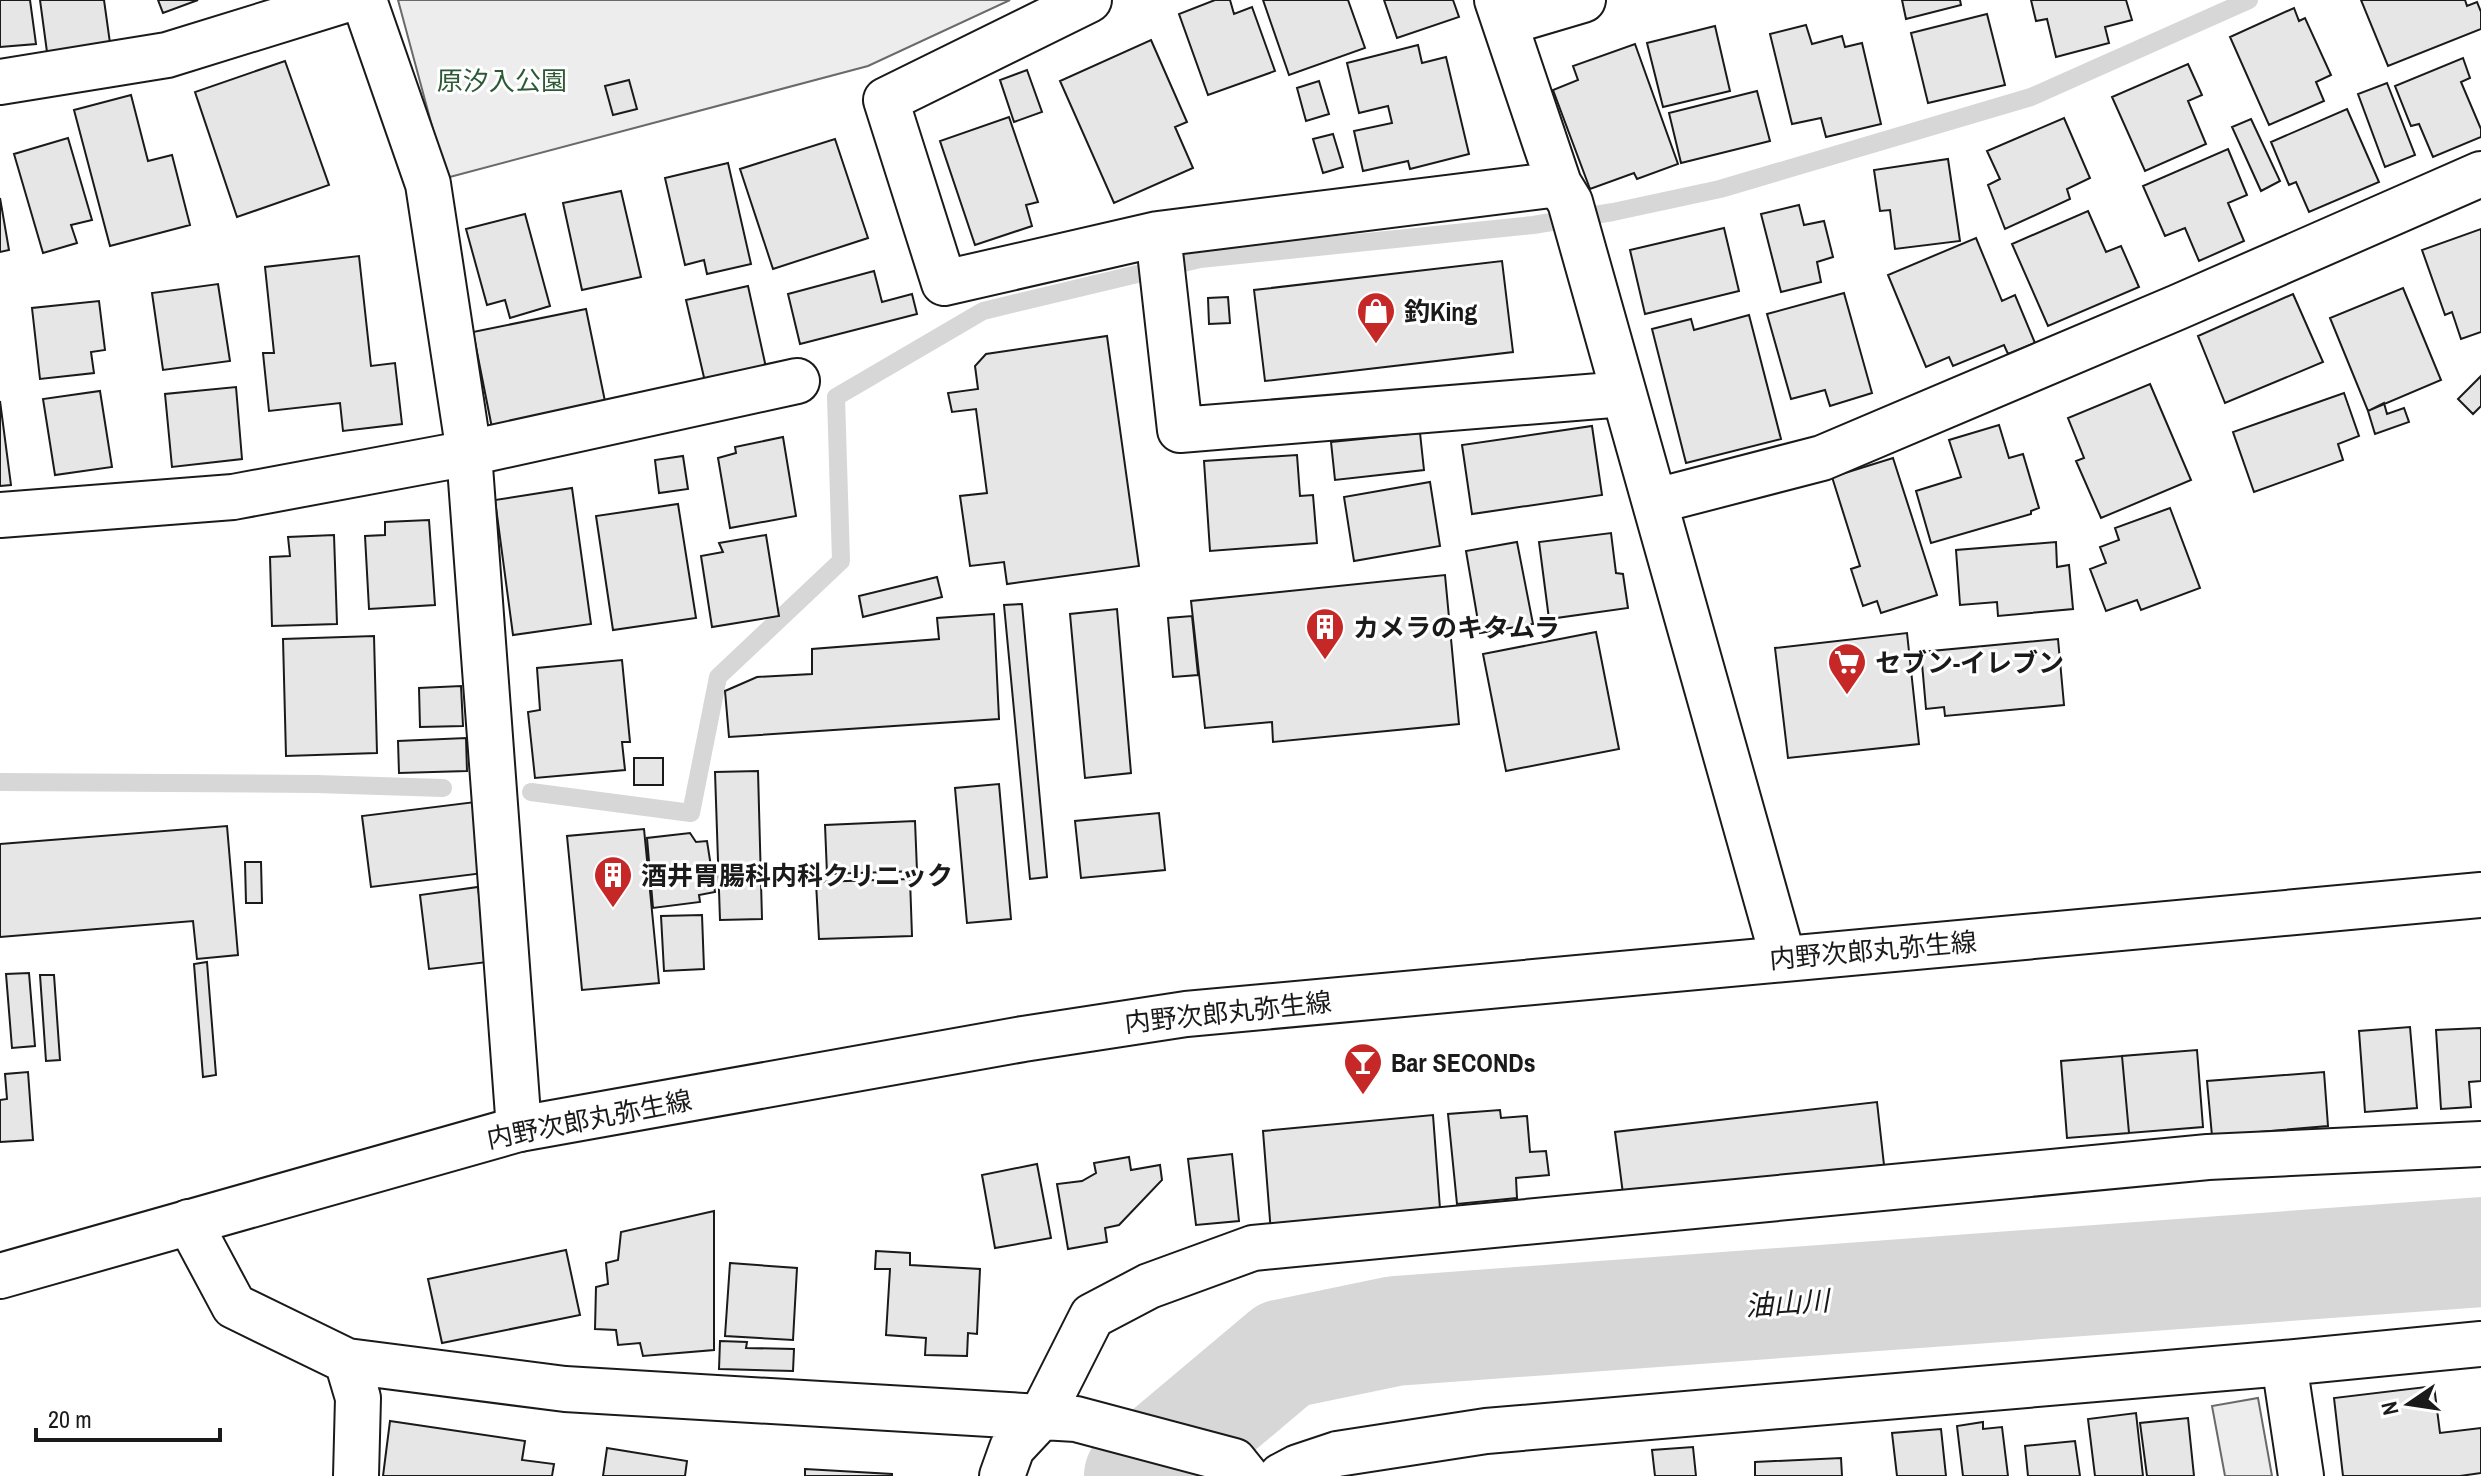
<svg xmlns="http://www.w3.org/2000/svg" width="2481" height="1476" font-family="'Archivo Narrow','Noto Sans JP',sans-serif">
  <rect width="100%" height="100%" fill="#fff"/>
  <path fill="#ededed" stroke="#6a6a6a" stroke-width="2" d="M398,0H1010L868,66L446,178Z
    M2258,1398L2272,1476H2225L2212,1406Z"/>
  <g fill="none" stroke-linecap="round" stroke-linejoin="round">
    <path stroke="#d7d7d7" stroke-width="18" d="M0,782L316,784L443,788
      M531,792L691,813L718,677L841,561L836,397L983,311L1200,259L1533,225L1613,212L1720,189L2031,97L2249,0"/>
    <path stroke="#d7d7d7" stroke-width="110" d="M1139,1476L1284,1354L1395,1331L2481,1252"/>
  </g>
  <path fill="#e6e6e6" stroke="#1a1a1a" stroke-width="2" d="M0,0H30L36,44L0,47Z
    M40,0H104L110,43L47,52Z
    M158,0H198L163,13Z
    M1215,0H1230L1234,14L1252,7L1275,71L1208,95L1179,14Z
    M1263,0H1348L1365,48L1289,75Z
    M1384,0H1453L1459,17L1397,38Z
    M1902,0H1960L1961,5L1906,19Z
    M2031,0H2126L2132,20L2105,27L2109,43L2056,57L2047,19L2036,21Z
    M2361,0H2465L2467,6L2477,2L2481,12V29L2388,66Z
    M2294,8L2299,21L2305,18L2331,75L2316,82L2324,101L2269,125L2230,37Z
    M1987,14L2005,85L1928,103L1911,33Z
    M1806,25L1812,44L1842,36L1845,47L1862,43L1881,124L1826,137L1821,118L1792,124L1770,34Z
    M1715,26L1730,91L1663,107L1647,43Z
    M1151,40L1187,122L1175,127L1193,168L1114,203L1060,81Z
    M1635,44L1678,164L1637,179L1634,173L1590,189L1553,90L1578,80L1573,66Z
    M1418,45L1422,63L1446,57L1469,154L1410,169L1408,161L1363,171L1354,131L1392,123L1388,106L1359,113L1347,63Z
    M2463,58L2470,78L2461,82L2481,129V137L2433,157L2419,124L2411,126L2395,86Z
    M285,61L329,185L237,217L195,92Z
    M2188,64L2202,95L2188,101L2206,144L2145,171L2112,97Z
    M1027,70L1042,112L1014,122L1000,80Z
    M629,80L637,109L613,115L605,86Z
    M1319,81L1329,114L1306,121L1297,88Z
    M2387,83L2415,155L2385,167L2358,94Z
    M1757,91L1770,141L1681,163L1669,113Z
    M131,95L148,161L172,155L190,225L110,246L74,110Z
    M2347,109L2379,182L2309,212L2296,182L2289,185L2271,142Z
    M1009,117L1038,202L1026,205L1032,226L975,245L940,141Z
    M2064,118L2090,178L2067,189L2070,199L2005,229L1988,185L2000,179L1987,151Z
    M2251,119L2280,181L2261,191L2232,127Z
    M1333,134L1343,167L1323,173L1313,139Z
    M68,138L92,220L71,225L77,243L43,253L14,154Z
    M835,139L868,238L773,269L740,169Z
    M2228,149L2247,195L2228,203L2244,241L2199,261L2185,228L2165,236L2143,186Z
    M1948,159L1960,241L1895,249L1890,210L1880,211L1874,170Z
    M728,163L751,264L707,274L704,260L685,265L665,178Z
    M621,191L641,277L582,290L563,203Z
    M0,198L9,250L0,252Z
    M1799,205L1804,225L1824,221L1833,257L1817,262L1821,282L1781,292L1761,214Z
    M2088,211L2106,252L2121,246L2139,287L2048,326L2012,244Z
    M525,214L550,306L510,318L505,300L487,305L466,229Z
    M1724,228L1739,291L1645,314L1630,250Z
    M2481,229V332L2461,339L2452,312L2445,315L2422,250Z
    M1976,238L2002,301L2015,295L2035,343L2008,354L2004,345L1953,366L1949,357L1926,367L1888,275Z
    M359,256L371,366L395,363L402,424L343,431L340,403L269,411L263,353H274L265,267Z
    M1502,261L1513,352L1265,381L1254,290Z
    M874,271L882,302L912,294L917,314L800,344L788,294Z
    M218,284L230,361L163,370L152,293Z
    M748,286L767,372L706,386L686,300Z
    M2403,288L2441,380L2368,411L2330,318Z
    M1844,293L1872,393L1830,406L1825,390L1791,399L1767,314Z
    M2293,294L2323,362L2225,403L2198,336Z
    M1228,297L1230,323L1209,324L1208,298Z
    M99,301L105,350L91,352L94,373L40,379L32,308Z
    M586,309L607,411L493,433L473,332Z
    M1749,315L1781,439L1686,463L1652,329L1691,319L1694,330Z
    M1107,336L1139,566L1007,584L1004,562L970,566L960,496L987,493L976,409L952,412L948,393L978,389L975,366L986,354Z
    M2481,376V406L2473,414L2458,399Z
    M2150,384L2191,480L2101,518L2076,461L2084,458L2068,418Z
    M236,387L242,459L172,467L165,394Z
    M100,391L112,467L55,475L43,399Z
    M2344,393L2359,436L2338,444L2343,460L2254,492L2233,432Z
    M0,401L11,485L0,486Z
    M2384,403L2387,414L2404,408L2409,422L2375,434L2368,411Z
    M1999,425L2009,458L2023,454L2039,508L2031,511V514L1931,543L1916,491L1961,477L1949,440Z
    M1592,426L1602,495L1472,514L1462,445Z
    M1420,433L1424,470L1335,480L1331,442Z
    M783,437L796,516L730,528L718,458L736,453L735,447Z
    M1297,455L1300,496L1313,495L1317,543L1210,551L1204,461Z
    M683,456L688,489L659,493L655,460Z
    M1893,458L1937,595L1881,613L1877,601L1863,606L1851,569L1860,566L1832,477Z
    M1430,482L1440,546L1354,561L1344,497Z
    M572,488L591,624L513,635L495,500Z
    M678,504L696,618L613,630L596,516Z
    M2170,508L2200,588L2141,610L2137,600L2106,611L2090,569L2106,563L2100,547L2119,540L2115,528Z
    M429,520L435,605L369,609L365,536L385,535V522Z
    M1611,533L1616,573L1623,574L1628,608L1549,619L1539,542Z
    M334,535L337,624L272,626L270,557L290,556L288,537Z
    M766,535L779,616L712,627L701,556L723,552L719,543Z
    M1517,542L1533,624L1480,633L1466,551Z
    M2056,542L2057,567L2069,565L2073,609L1998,616L1997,602L1960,605L1956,550Z
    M1445,575L1459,724L1273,742L1272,722L1205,728L1191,601Z
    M937,577L942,597L863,617L859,596Z
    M1022,604L1047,877L1030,879L1004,605Z
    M1117,609L1131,773L1085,778L1070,614Z
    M994,614L999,719L729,737L725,691L757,677L812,674V649L939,639L937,618Z
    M1192,616L1198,675L1173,677L1168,618Z
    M1596,632L1619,749L1506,771L1483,654Z
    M1907,633L1919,744L1788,758L1775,648Z
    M374,636L377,753L286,756L283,639Z
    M2058,639L2064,705L1945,716L1944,707L1926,709L1921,652Z
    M622,660L630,742H622L625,770L535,778L528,712L540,710L537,668Z
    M461,686L463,726L420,727L419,688Z
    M466,738L467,771L399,773L398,741Z
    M634,758H663V785H634Z
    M758,771L762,919L720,920L715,772Z
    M999,784L1011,919L967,923L955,788Z
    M475,802L484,873L371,887L362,816Z
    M1159,813L1165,870L1081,878L1075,821Z
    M915,821L917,871L827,874L825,825Z
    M227,826L238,955L197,959L193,921L0,937V844Z
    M644,829L659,983L582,990L567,836Z
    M690,833L696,842L707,841L715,892L699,895L700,902L653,908L647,838Z
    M245,862H261L262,903H246Z
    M910,879L912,936L819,939L816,882Z
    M478,887L488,962L429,969L420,895Z
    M702,915L704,969L664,971L661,916Z
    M207,962L216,1075L203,1077L194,964Z
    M29,973L35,1046L12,1048L6,974Z
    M40,975H54L60,1060L46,1061Z
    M2410,1027L2417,1108L2365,1112L2359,1031Z
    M2481,1028V1081L2469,1082L2471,1107L2441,1109L2436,1030Z
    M2197,1050L2203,1127L2129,1133L2122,1056Z
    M2122,1056L2129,1133L2067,1138L2061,1061Z
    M28,1072L33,1140L0,1142V1100L7,1099L5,1074Z
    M2324,1072L2328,1126L2212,1136L2207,1081Z
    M1877,1102L1884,1165L1623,1194L1615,1132Z
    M1500,1110L1501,1118L1527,1116L1530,1152L1546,1151L1549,1175L1516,1178L1517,1198L1457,1204L1448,1114Z
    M1433,1115L1441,1222L1271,1233L1263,1131Z
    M1232,1154L1239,1221L1196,1225L1188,1159Z
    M1129,1157L1131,1170L1160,1165L1162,1180L1119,1225L1105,1228L1107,1242L1068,1249L1057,1184L1082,1181L1096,1173L1094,1163Z
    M1037,1164L1051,1238L995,1248L982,1175Z
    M714,1211V1350L643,1356L640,1343L618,1345L616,1330L595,1329L596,1287L608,1284L606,1263L618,1260L621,1232Z
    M566,1250L580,1315L442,1343L428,1279Z
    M876,1251L910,1253V1265L980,1269L977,1334L968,1333L967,1356L925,1355L926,1338L886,1335L890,1269H875Z
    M730,1263L797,1268L793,1340L725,1336Z
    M720,1341L747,1342L746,1348L794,1349L793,1371L719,1369Z
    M2434,1386L2440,1433L2481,1428V1473L2460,1476H2343L2334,1398Z
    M2136,1413L2143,1476H2095L2088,1419Z
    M2188,1418L2194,1476H2147L2140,1423Z
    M390,1421L525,1441L522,1460L554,1464L552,1476H383Z
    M1983,1422V1429L2002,1427L2008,1476H1963L1957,1426Z
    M1941,1429L1946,1476H1897L1892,1433Z
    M2075,1441L2080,1476H2028L2025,1446Z
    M1693,1447L1696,1476H1655L1652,1450Z
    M607,1448L687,1461L685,1476H603Z
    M1841,1458L1842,1476H1755V1462Z
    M805,1469L892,1474V1476H805Z"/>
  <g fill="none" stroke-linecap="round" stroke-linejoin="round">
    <defs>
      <path id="minor" d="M364,0L428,184L469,453L519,1129
        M1089,0L886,100L944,283L1158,234L1559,184
        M1497,0L1559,184L1570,202L1783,958
        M1505,23L1583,0
        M0,82L167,55L345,0
        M1158,234L1180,430L1624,394
        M1656,501L1822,458L2178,307L2481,174
        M0,515L233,497L469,453L797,381
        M189,1222L234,1306L347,1361L565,1389L1076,1419L1234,1461L1246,1476
        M347,1361L358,1398L356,1476
        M2284,1363L2481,1344
        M1002,1476L1012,1448L1041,1417L1092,1316L1149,1286L1253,1248L2208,1157L2481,1144
        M1281,1476L1298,1467L1337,1454L1486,1431L2284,1363L2301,1476"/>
      <path id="major" d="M0,1276L519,1129L1023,1039L1186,1014L2481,895"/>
    </defs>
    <use href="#minor" stroke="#1a1a1a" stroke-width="48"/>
    <use href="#major" stroke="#1a1a1a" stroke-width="48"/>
    <use href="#minor" stroke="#fff" stroke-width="44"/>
    <use href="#major" stroke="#fff" stroke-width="44"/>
  </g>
  <defs>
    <symbol id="shop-pin" viewBox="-11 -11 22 30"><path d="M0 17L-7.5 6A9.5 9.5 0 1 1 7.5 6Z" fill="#c62828" stroke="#fff"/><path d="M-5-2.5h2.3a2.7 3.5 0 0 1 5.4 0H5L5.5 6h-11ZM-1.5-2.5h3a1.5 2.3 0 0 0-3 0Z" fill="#fff"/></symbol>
    <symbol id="building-pin" viewBox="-11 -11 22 30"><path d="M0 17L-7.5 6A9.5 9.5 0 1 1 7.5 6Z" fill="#c62828" stroke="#fff"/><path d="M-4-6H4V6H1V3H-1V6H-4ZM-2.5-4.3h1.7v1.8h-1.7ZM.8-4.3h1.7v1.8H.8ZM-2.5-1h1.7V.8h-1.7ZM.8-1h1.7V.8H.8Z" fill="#fff"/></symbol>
    <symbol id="supermarket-pin" viewBox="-11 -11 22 30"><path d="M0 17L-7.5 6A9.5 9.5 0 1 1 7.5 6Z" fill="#c62828" stroke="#fff"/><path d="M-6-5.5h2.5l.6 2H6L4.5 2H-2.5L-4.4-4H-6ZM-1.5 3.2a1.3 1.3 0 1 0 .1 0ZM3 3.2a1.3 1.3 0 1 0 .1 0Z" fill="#fff"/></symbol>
    <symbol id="bar-pin" viewBox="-11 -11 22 30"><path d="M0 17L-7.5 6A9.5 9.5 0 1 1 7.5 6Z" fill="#c62828" stroke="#fff"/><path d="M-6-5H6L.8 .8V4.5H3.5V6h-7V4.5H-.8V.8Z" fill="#fff"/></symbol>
  </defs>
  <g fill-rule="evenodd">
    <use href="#shop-pin" x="1354" y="289" width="44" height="60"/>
    <use href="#building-pin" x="1303" y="605" width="44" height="60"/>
    <use href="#supermarket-pin" x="1825" y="640" width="44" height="60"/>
    <use href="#building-pin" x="591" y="853" width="44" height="60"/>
    <use href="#bar-pin" x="1341" y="1040" width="44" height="60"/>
  </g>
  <g text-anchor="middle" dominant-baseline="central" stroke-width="6" stroke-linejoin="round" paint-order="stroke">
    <g font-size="26" fill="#2b5a34" stroke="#fff">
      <text x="502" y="80">原汐入公園</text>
    </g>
    <g font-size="26" font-weight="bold" fill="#1a1a1a" stroke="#fff" text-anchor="start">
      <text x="1404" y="311">釣King</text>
      <text x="1353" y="627">カメラのキタムラ</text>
      <text x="1875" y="662">セブン-イレブン</text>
      <text x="641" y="875">酒井胃腸科内科クリニック</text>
      <text x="1391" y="1062">Bar SECONDs</text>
    </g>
    <g font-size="26" fill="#1a1a1a" stroke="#fff">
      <text transform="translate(1873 950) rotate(-5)">内野次郎丸弥生線</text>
      <text transform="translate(1228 1012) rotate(-6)">内野次郎丸弥生線</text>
      <text transform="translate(589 1119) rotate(-11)">内野次郎丸弥生線</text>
    </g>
    <g font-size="28" font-style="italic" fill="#1a1a1a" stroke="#fff">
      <text transform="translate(1787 1303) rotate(-4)">油山川</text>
    </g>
  </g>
  <g transform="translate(2409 1404) rotate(257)" stroke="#ffffff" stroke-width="6" paint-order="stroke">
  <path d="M0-6L14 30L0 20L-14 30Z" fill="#1a1a1a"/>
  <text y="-12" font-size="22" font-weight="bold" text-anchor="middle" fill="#1a1a1a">N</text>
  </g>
  <path d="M36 1428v12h184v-12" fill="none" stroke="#1a1a1a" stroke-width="4"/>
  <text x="48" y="1428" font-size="24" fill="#1a1a1a" stroke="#ffffff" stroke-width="6" paint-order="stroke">20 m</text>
</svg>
